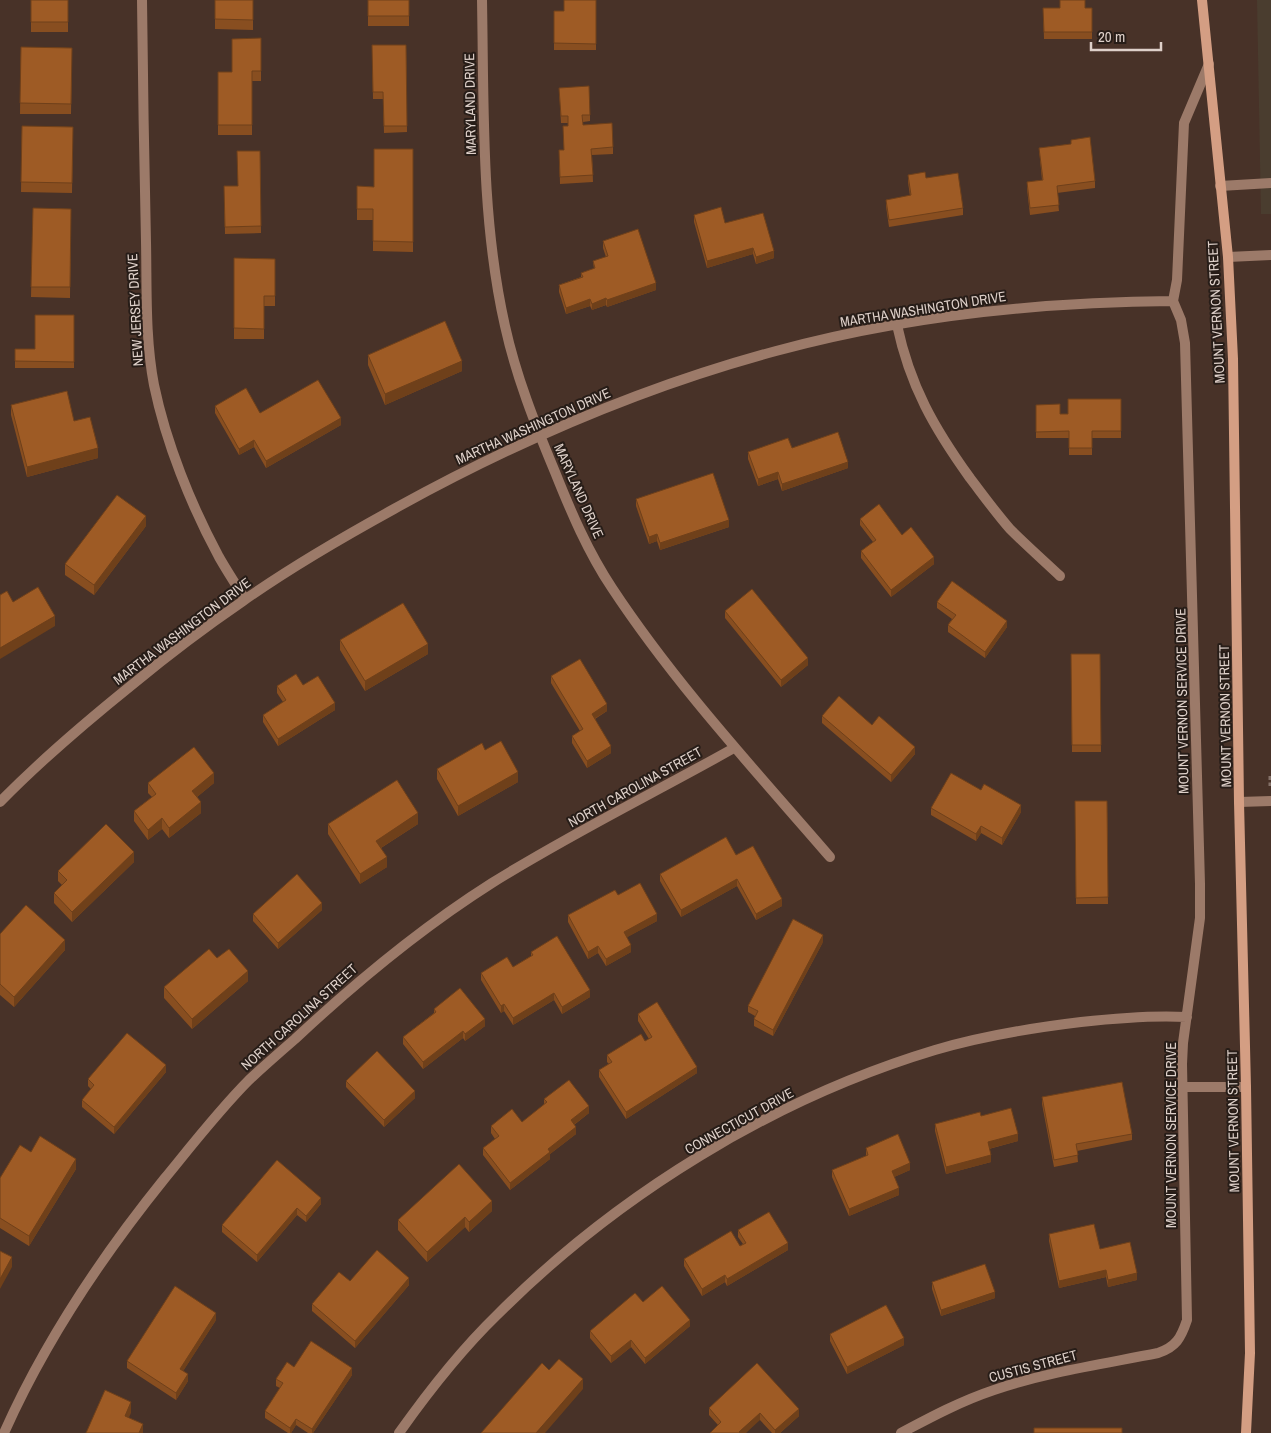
<svg xmlns="http://www.w3.org/2000/svg" width="1271" height="1433" font-family="'Archivo Narrow',sans-serif">
  <rect width="100%" height="100%" fill="#483228"/>
  <path fill="#4a3d2f" d="M1257,0H1271V214H1261Z"/>
  <g fill="none" stroke-linecap="round" stroke-linejoin="round">
    <path stroke="#847168" stroke-width="3" stroke-dasharray="4 2.5" stroke-linecap="butt" d="M1270,776V786"/>
    <path stroke="#9c7a69" stroke-width="10" d="M1220,186L1271,183"/>
    <path stroke="#9c7a69" stroke-width="10" d="M142,0C143,81 144,161 146,242C147,289 145,338 154,385C166,443 191,505 219,557C227,571 236,585 245,599
      M482,0C484,109 481,220 505,326C516,376 535,424 555,472C571,512 588,552 612,588C676,685 755,770 830,857
      M1228,257L1271,255
      M897,325C910,386 934,428 970,478C983,495 996,513 1010,529C1026,545 1043,560 1060,576
      M0,802C41,760 87,721 133,684C168,655 205,627 243,601C291,567 343,537 394,509C515,442 642,387 776,351C905,316 1039,302 1173,301
      M1239,802L1271,801
      M1182,1087H1246
      M4,1433C45,1341 102,1256 165,1178C192,1145 220,1109 249,1080C264,1066 280,1052 295,1039C356,982 421,928 492,883C570,834 654,793 734,748
      M399,1433C428,1392 461,1350 497,1315C617,1195 772,1099 935,1050C982,1036 1031,1028 1081,1022C1117,1018 1151,1015 1187,1017
      M901,1433C931,1417 961,1401 994,1390C1047,1372 1103,1364 1158,1353C1176,1347 1181,1338 1187,1320L1182,1064L1183,1043L1200,918V884L1185,343L1181,320L1173,301L1177,280L1184,123L1209,64"/>
    <path stroke="#d49e83" stroke-width="10" d="M1202,0L1228,257L1233,359L1239,802L1246,1087L1250,1353L1246,1433"/>
  </g>
  <path fill="#884e20" d="M31,0H68V32H31Z
    M215,0H253V30L215,29Z
    M368,0H409V26H368Z
    M596,0V50H554V11H564Z
    M1043,8H1092V39H1044Z
    M261,38V81H252V135H218V72H232Z
    M372,45H406L407,132L384,133L383,99H373Z
    M21,47L72,48L71,114H20Z
    M559,88L590,115V121L583,122V125L613,147V154L592,155L593,182L560,184L559,150H564L563,126H568V123H561Z
    M22,126L73,127L72,193L21,192Z
    M1071,140L1095,181V188L1057,193L1059,211L1030,215L1027,189V182L1042,180L1039,148L1071,144Z
    M413,149V252L373,251V220H357V186L374,187Z
    M260,151L261,233L225,234L224,186H238Z
    M908,175L926,178L963,208V215L889,227L886,206V200L910,196L908,182Z
    M33,208L71,209L70,298L31,297Z
    M694,215L725,223L774,258L756,264L753,254L707,268L694,222Z
    M603,241L656,290L607,307L606,305L592,310L590,306L566,314L559,292V285L581,277V273L594,269L593,261L606,257L603,248Z
    M234,258L275,259V306H264V339H234Z
    M74,315V368H15V349H35Z
    M368,355L462,371L385,405L368,365Z
    M1121,399V438H1092V455H1069V438H1036V405L1060,414H1068Z
    M11,405L74,421L98,458L27,477L11,415Z
    M215,406L260,413L341,425L266,468L254,447L239,455L215,413Z
    M792,448L848,468L782,491L778,479L758,486L748,459V452Z
    M636,499L729,527L660,550L657,541L649,544L636,506Z
    M860,519L902,535L934,564L891,597L861,558V551L873,542L860,525Z
    M146,526L94,595L65,575V564Z
    M937,602L1007,627L985,658L948,632V625L952,619L937,608Z
    M725,611L808,665L781,687L725,618Z
    M340,640L428,654L365,691L340,650Z
    M1071,654H1100L1101,752H1072Z
    M551,676L607,711L595,719L611,753L587,768L572,743V736L580,731L551,683Z
    M303,685L335,710L278,746L263,722V715L283,702L277,693V686Z
    M822,716L872,725L915,754L891,782L822,723Z
    M485,750L518,782L458,816L437,779V769Z
    M148,783H214L197,797L201,813L169,838L162,829L148,840L134,821V811L152,797L148,793Z
    M1075,801H1107L1108,904H1076Z
    M931,808L1021,812L1002,845L981,833L976,841L931,815Z
    M328,824H418L381,848L387,867L360,884L328,834Z
    M736,855L782,906L756,920L737,886L681,917L660,881V874Z
    M134,862L72,922L54,903V893L62,885L58,881V871Z
    M618,895L657,921L627,937L631,952L606,966L598,953L588,959L568,922V915Z
    M322,910L278,949L253,921V914Z
    M0,934L65,950L14,1007L0,995Z
    M823,942L773,1036L754,1026V1019L755,1016L748,1012V1006Z
    M531,952L590,997L562,1014L554,1000L513,1025L504,1011L501,1013L481,980V973L513,967L531,956Z
    M217,958L248,981L192,1029L164,998V987Z
    M434,1009L485,1026L465,1041L463,1038L423,1069L403,1044V1037L434,1013Z
    M638,1014L697,1073L626,1119L599,1077V1070L609,1064L607,1062V1055L645,1041L649,1039L638,1021Z
    M166,1072L114,1134L82,1107V1100L91,1089L88,1086V1079Z
    M346,1081L415,1098L384,1127L346,1087Z
    M1042,1097L1132,1134V1140L1077,1151L1078,1162L1054,1167L1042,1104Z
    M544,1099L589,1113L574,1125L576,1134L550,1154V1159L510,1190L483,1155V1148L495,1139L491,1133V1126L522,1122L544,1105Z
    M981,1116L1018,1141L989,1149L991,1162L946,1174L935,1131V1124Z
    M866,1148L910,1170L894,1177L899,1195L849,1216L832,1177V1170L866,1156Z
    M31,1152L76,1169L29,1246L0,1228V1178Z
    M277,1160L321,1204L306,1222L297,1215L257,1262L222,1232V1225Z
    M492,1211L469,1232L465,1227L427,1262L398,1230V1220Z
    M738,1230L788,1250L727,1286L725,1282L702,1296L684,1266V1259L740,1246L743,1244L738,1237Z
    M1049,1234L1137,1280L1108,1287L1106,1277L1059,1288L1049,1241Z
    M350,1281L409,1285L355,1348L312,1311V1304Z
    M932,1282L995,1298L941,1316L932,1289Z
    M643,1302L690,1326L645,1364L631,1347L611,1363L590,1338V1331Z
    M216,1320L183,1371L188,1381L176,1400L127,1368V1361Z
    M830,1334L904,1345L847,1374L830,1341Z
    M294,1367L352,1375L313,1433H308L296,1425L291,1433H288L265,1418V1411L280,1388L276,1386V1379Z
    M709,1408L799,1416L780,1433H772L760,1420L718,1425L709,1415Z"/>
  <path fill="#6f401a" d="M753,248V254L707,268V261Z
    M774,251V258L756,264V257Z
    M656,283V290L607,307V300Z
    M606,298V305L592,310V304Z
    M590,299V306L566,314V308Z
    M462,361V371L385,405V394Z
    M341,418V425L266,468V461Z
    M254,440V447L239,455V449Z
    M98,448V458L27,477V467Z
    M848,462V468L782,491V484Z
    M778,472V479L758,486V479Z
    M146,516V526L94,595V585Z
    M729,520V527L660,550V543Z
    M657,534V541L649,544V537Z
    M934,557V564L891,597V590Z
    M55,616V626L0,659V648Z
    M1007,621V627L985,658V652Z
    M428,644V654L365,691V681Z
    M808,658V665L781,687V680Z
    M335,703V710L278,746V739Z
    M607,704V711L592,720V714Z
    M611,746V753L587,768V761Z
    M915,747V754L891,782V775Z
    M518,772V782L458,816V806Z
    M214,773V783L192,801V791Z
    M201,802V813L169,838V828Z
    M1021,805V812L1002,845V838Z
    M418,813V824L376,851V841Z
    M162,818V829L148,840V830Z
    M981,826V833L976,841V834Z
    M134,852V862L72,922V912Z
    M387,857V867L360,884V874Z
    M737,879V886L681,917V910Z
    M782,899V906L756,920V914Z
    M322,903V910L278,949V943Z
    M657,914V921L624,939V932Z
    M823,935V942L773,1036V1030Z
    M65,940V950L14,1007V997Z
    M631,945V952L606,966V959Z
    M598,946V953L588,959V952Z
    M248,971V981L192,1029V1019Z
    M590,990V997L562,1014V1007Z
    M554,993V1000L513,1025V1018Z
    M504,1004V1011L501,1013V1006Z
    M485,1019V1026L465,1041V1034Z
    M463,1031V1038L423,1069V1062Z
    M166,1065V1072L114,1134V1127Z
    M697,1067V1073L626,1119V1112Z
    M415,1091V1098L384,1127V1120Z
    M589,1106V1113L571,1127V1120Z
    M576,1127V1134L550,1154V1159L510,1190V1183L548,1149Z
    M1018,1134V1141L988,1149V1142Z
    M991,1155V1162L946,1174V1167Z
    M76,1159V1169L29,1246V1236Z
    M910,1163V1170L892,1178V1171Z
    M899,1188V1195L849,1216V1209Z
    M321,1198V1204L306,1222V1216Z
    M492,1201V1211L469,1232V1222Z
    M297,1208V1215L257,1262V1255Z
    M465,1217V1227L427,1262V1252Z
    M788,1243V1250L727,1286V1279Z
    M12,1257V1267L0,1289V1279Z
    M1106,1270V1277L1059,1288V1281Z
    M1137,1273V1280L1108,1287V1280Z
    M725,1275V1282L702,1296V1289Z
    M409,1278V1285L355,1348V1341Z
    M995,1292V1298L941,1316V1310Z
    M216,1313V1320L180,1376V1369Z
    M690,1320V1326L645,1364V1358Z
    M904,1338V1345L847,1374V1367Z
    M631,1340V1347L611,1363V1356Z
    M352,1368V1375L313,1433H312V1429Z
    M188,1374V1381L176,1400V1393Z
    M583,1379V1389L545,1433H536Z
    M131,1402V1413L125,1426V1416Z
    M799,1409V1416L780,1433H775V1430Z
    M760,1413V1420L746,1433H739V1432Z
    M296,1419V1425L291,1433H290V1428Z
    M143,1424V1433H139Z"/>
  <path fill="#9e5b25" stroke="#6f401a" d="M31,0H68V22H31Z
    M215,0H253V20L215,19Z
    M368,0H409V16H368Z
    M564,0H596V44L554,43V11H564Z
    M1060,0H1085V8H1092V32H1044L1043,8H1060Z
    M261,38V71H252V125H218V72H232V39Z
    M372,45H406L407,126H384L383,92H373Z
    M21,47L72,48L71,104L20,103Z
    M589,86L590,115H582L583,125L612,123L613,147L591,149L593,175L560,177L559,150H564L563,126H568V116H561L559,88Z
    M22,126L73,127L72,183L21,182Z
    M1090,137L1095,181L1057,186L1059,205L1030,208L1027,182L1043,180L1039,148L1071,144V140Z
    M374,149H413V242L373,241V209H357V186L374,187Z
    M237,151H260L261,226L225,227L224,186H238Z
    M925,172L926,178L958,173L963,208L889,220L886,200L911,195L908,175Z
    M721,207L725,223L763,213L774,251L756,257L753,248L707,261L694,215Z
    M33,208L71,209L70,287H31Z
    M638,229L656,283L607,300L606,298L592,304L590,299L566,308L559,285L583,277L581,273L595,268L593,261L608,256L603,241Z
    M234,258L275,259V296H264V329L234,328Z
    M35,315H74V362L15,361V349H35Z
    M445,321L462,361L385,394L368,355Z
    M318,380L341,418L266,461L254,440L239,449L215,406L246,388L260,413Z
    M67,391L74,421L90,417L98,448L27,467L11,405Z
    M1068,399H1121V431H1092V448H1069V431L1036,432V405L1060,404V414H1068Z
    M838,432L848,462L782,484L778,472L758,479L748,452L788,438L792,448Z
    M713,473L729,520L660,543L657,534L649,537L636,499Z
    M117,495L146,516L94,585L65,564Z
    M879,504L902,535L911,527L934,557L891,590L861,551L876,540L860,519Z
    M952,581L1007,621L985,652L948,625L956,615L937,602Z
    M38,587L55,616L0,648V595L7,591L13,602Z
    M752,589L808,658L781,680L725,611Z
    M403,603L428,644L365,681L340,640Z
    M1071,654H1100L1101,745H1072Z
    M580,659L607,704L592,714L611,746L587,761L572,736L583,729L551,676Z
    M296,674L303,685L318,676L335,703L278,739L263,715L286,700L277,686Z
    M839,696L872,725L879,716L915,747L891,775L822,716Z
    M501,741L518,772L458,806L437,769L482,743L485,750Z
    M194,747L214,773L192,791L201,802L169,828L162,818L148,830L134,811L156,794L148,783Z
    M951,773L981,790L984,784L1021,805L1002,838L981,826L976,834L931,808Z
    M397,780L418,813L376,841L387,857L360,874L328,824Z
    M1075,801H1107L1108,897L1076,898Z
    M106,824L134,852L72,912L54,893L67,880L58,871Z
    M726,837L736,855L753,846L782,899L756,914L737,879L681,910L660,874Z
    M297,874L322,903L278,943L253,914Z
    M640,883L657,914L624,932L631,945L606,959L598,946L588,952L568,915L615,890L618,895Z
    M26,905L65,940L14,997L0,984V934Z
    M793,919L823,935L773,1030L754,1019L758,1011L748,1006Z
    M557,936L590,990L562,1007L554,993L513,1018L504,1004L501,1006L481,973L507,957L513,967L533,955L531,952Z
    M209,949L217,958L229,949L248,971L192,1019L164,987Z
    M460,988L485,1019L465,1034L463,1031L423,1062L403,1037L436,1012L434,1009Z
    M657,1002L697,1067L626,1112L599,1070L612,1062L607,1055L641,1034L645,1041L652,1037L638,1014Z
    M127,1033L166,1065L114,1127L82,1100L94,1085L88,1079Z
    M377,1051L415,1091L384,1120L346,1081Z
    M569,1080L589,1106L571,1120L576,1127L548,1149L550,1152L510,1183L483,1148L499,1136L491,1126L512,1109L522,1122L547,1102L544,1099Z
    M1122,1082L1132,1134L1076,1144L1078,1155L1054,1160L1042,1097Z
    M1011,1108L1018,1134L988,1142L991,1155L946,1167L935,1124L980,1112L981,1116Z
    M898,1134L910,1163L892,1171L899,1188L849,1209L832,1170L868,1155L866,1148Z
    M40,1136L76,1159L29,1236L0,1218V1178L20,1145L31,1152Z
    M277,1160L321,1198L306,1216L297,1208L257,1255L222,1225Z
    M459,1164L492,1201L469,1222L465,1217L427,1252L398,1220Z
    M769,1212L788,1243L727,1279L725,1275L702,1289L684,1259L731,1231L740,1246L746,1243L738,1230Z
    M1094,1224L1100,1249L1130,1242L1137,1273L1108,1280L1106,1270L1059,1281L1049,1234Z
    M377,1250L409,1278L355,1341L312,1304L339,1272L350,1281Z
    M0,1251L12,1257L0,1279Z
    M985,1264L995,1292L941,1310L932,1282Z
    M175,1286L216,1313L180,1369L188,1374L176,1393L127,1361Z
    M662,1286L690,1320L645,1358L631,1340L611,1356L590,1331L635,1293L643,1302Z
    M886,1305L904,1338L847,1367L830,1334Z
    M311,1341L352,1368L312,1429L296,1419L290,1428L265,1411L283,1383L276,1379L287,1362L294,1367Z
    M559,1359L583,1379L536,1433H481L542,1363L549,1370Z
    M757,1363L799,1409L775,1430L760,1413L739,1432L740,1433H710L721,1422L709,1408Z
    M105,1390L131,1402L125,1416L143,1424L139,1433H86Z
    M1034,1428H1122V1433H1034Z"/>
  <g text-anchor="middle" dominant-baseline="central" stroke-width="4" stroke-linejoin="round" paint-order="stroke">
    <g font-size="14" fill="#ded0c9" stroke="#271d18">
      <text transform="translate(470 104) rotate(-91)">MARYLAND DRIVE</text>
      <text transform="translate(923 309) rotate(-9)">MARTHA WASHINGTON DRIVE</text>
      <text transform="translate(135 310) rotate(-93)">NEW JERSEY DRIVE</text>
      <text transform="translate(1216 312) rotate(-93)">MOUNT VERNON STREET</text>
      <text transform="translate(533 426) rotate(-24)">MARTHA WASHINGTON DRIVE</text>
      <text transform="translate(579 491) rotate(66)">MARYLAND DRIVE</text>
      <text transform="translate(182 631) rotate(-37)">MARTHA WASHINGTON DRIVE</text>
      <text transform="translate(1182 701) rotate(-91)">MOUNT VERNON SERVICE DRIVE</text>
      <text transform="translate(1225 716) rotate(-91)">MOUNT VERNON STREET</text>
      <text transform="translate(635 787) rotate(-29)">NORTH CAROLINA STREET</text>
      <text transform="translate(299 1017) rotate(-42)">NORTH CAROLINA STREET</text>
      <text transform="translate(739 1121) rotate(-29)">CONNECTICUT DRIVE</text>
      <text transform="translate(1233 1121) rotate(-91)">MOUNT VERNON STREET</text>
      <text transform="translate(1171 1135) rotate(-90)">MOUNT VERNON SERVICE DRIVE</text>
      <text transform="translate(1033 1366) rotate(-15)">CUSTIS STREET</text>
    </g>
  </g>
  <path d="M1091 42v8h70v-8" fill="none" stroke="#ded0c9" stroke-width="2.5"/>
  <text x="1098" y="42" font-size="15" fill="#ded0c9" stroke="#271d18" stroke-width="4" paint-order="stroke">20 m</text>
</svg>
